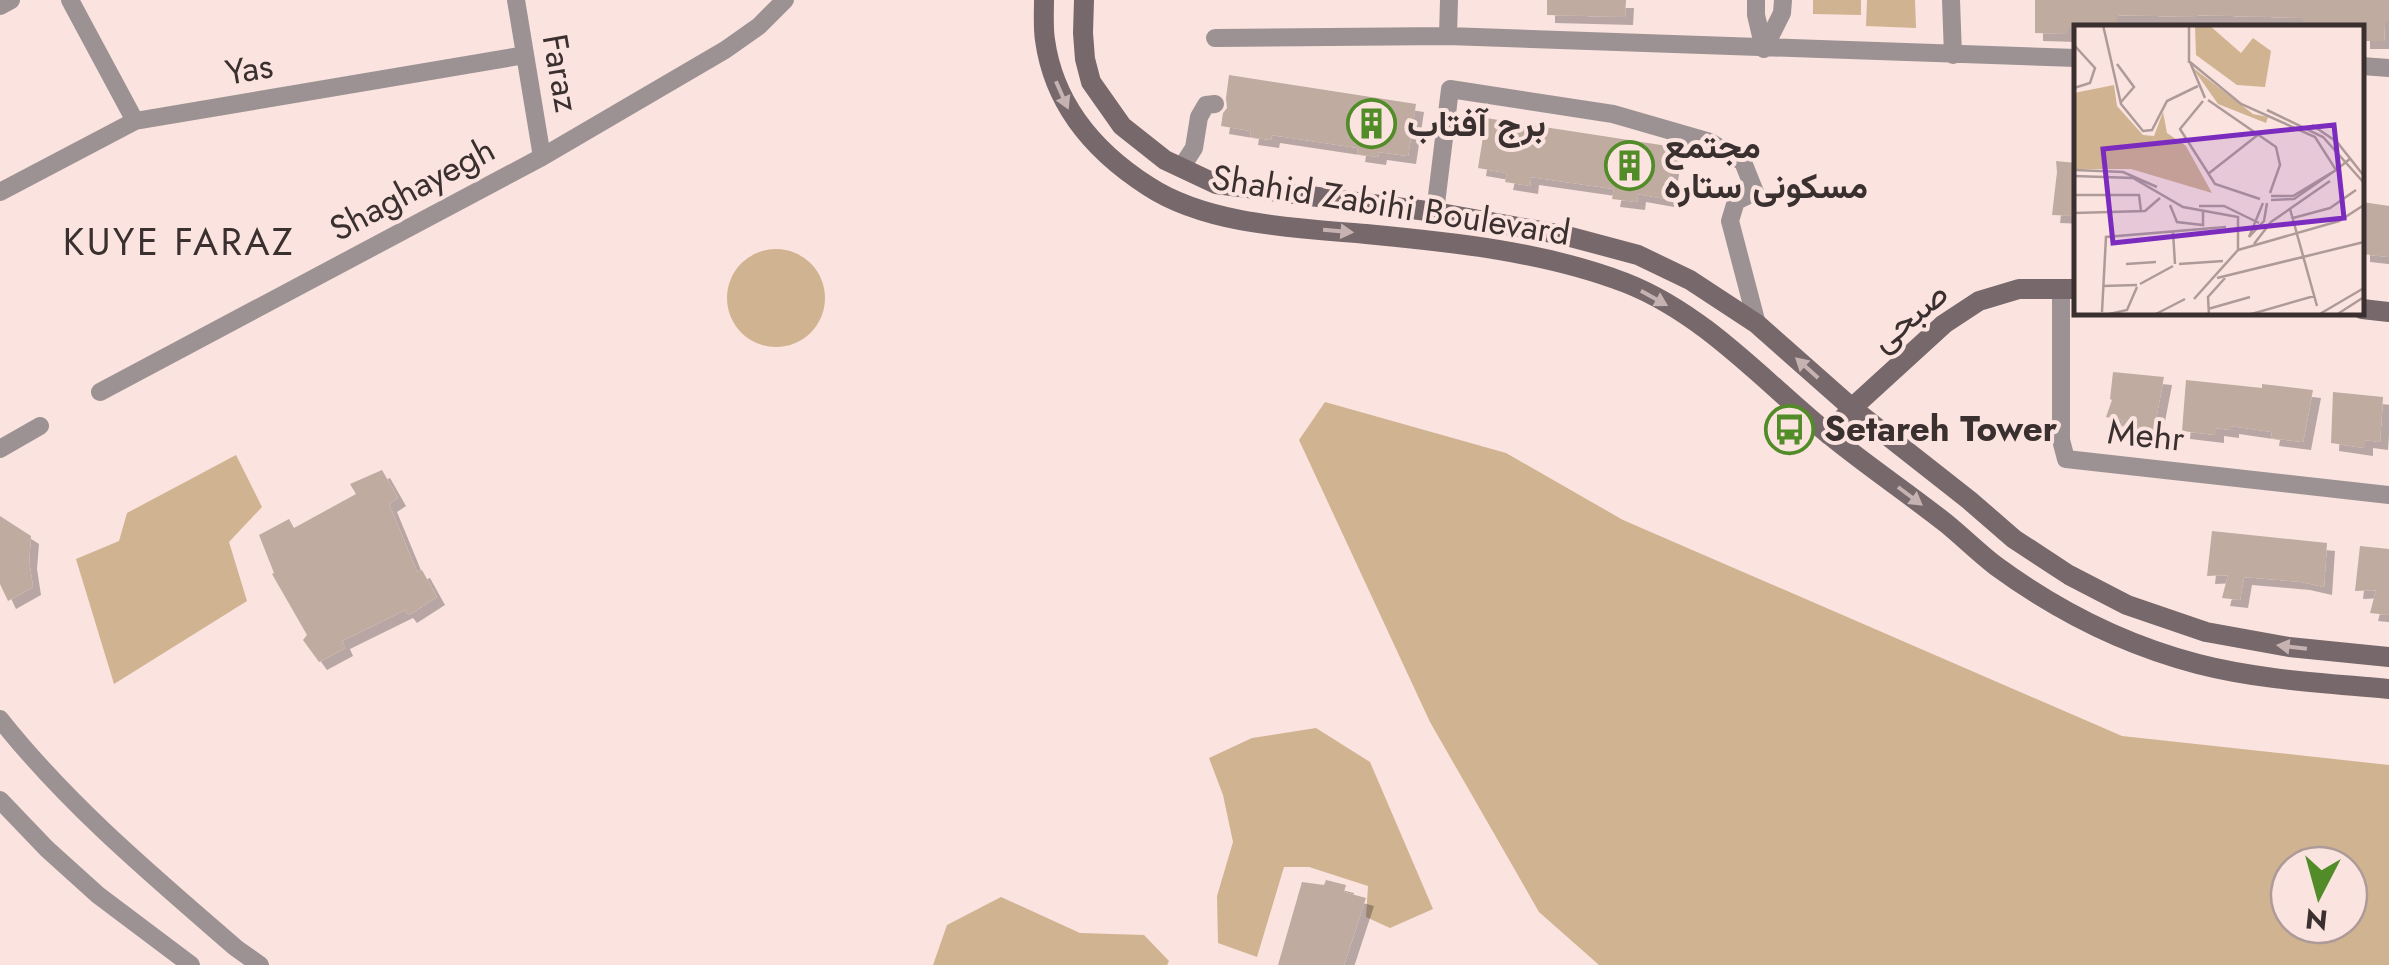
<svg xmlns="http://www.w3.org/2000/svg" width="2389" height="965" font-family="Jost,Vazirmatn,sans-serif">
  <defs>
    <filter id="shadow"><feDropShadow dx="8" dy="8" stdDeviation="0" flood-color="#0004"/></filter>
  </defs>
  <rect width="100%" height="100%" fill="#fbe3df"/>
  <path fill="#d0b391" fill-rule="evenodd" d="M1813,0H1861V15L1813,14Z
    M1867,0H1915L1916,28L1866,26Z
    M727 298a49 49 0 1 1 98 0a49 49 0 1 1-98 0Z
    M1325,402L1506,453L1623,520L2122,736L2389,765V965H1599L1539,912L1430,722L1299,440ZM2289,865H2349V925H2289Z
    M236,455L262,507L229,542L247,601L114,684L76,559L119,541L127,513Z
    M1316,728L1370,762L1433,909L1390,928L1366,917L1368,886L1309,867H1284L1257,957L1218,943L1217,896L1233,842L1223,795L1209,758L1252,738Z
    M1001,897L1080,933L1144,935L1169,961L1167,965H933L947,925Z"/>
  <path fill="#bfaba0" filter="url(#shadow)" d="M1547,0H1626L1625,17L1547,15Z
    M2035,0H2389V22H2385L2384,41H2362V28H2303V18L2196,15V17L2117,15V28H2068V34L2035,33Z
    M1229,75L1416,104L1408,156L1379,152L1378,157L1357,154L1358,148L1272,135L1271,140L1250,137L1251,131L1221,126L1223,113L1227,108L1226,98Z
    M1486,118L1674,147L1666,199L1638,194L1637,202L1612,199L1614,189L1531,177L1530,186L1505,182L1507,173L1478,168Z
    M2056,161L2076,163V216L2052,215L2057,172Z
    M2362,202L2389,206V257L2362,254Z
    M2113,372L2164,377L2154,429L2121,425L2123,420L2106,417L2112,400L2110,399Z
    M2186,380L2262,388V384L2313,390L2303,442L2271,438L2272,432L2231,426V430L2216,428V435L2182,431Z
    M2333,392L2383,397L2380,442L2365,440V448L2331,443Z
    M382,470L398,498L389,504L417,572L422,570L437,597L409,615L405,610L342,641L345,648L319,662L303,640L307,635L272,574L274,573L259,535L289,519L294,528L356,494L350,484Z
    M0,516L31,536L29,561L33,587L8,601L0,584Z
    M2212,531L2327,543L2324,587L2302,582L2244,577L2240,600L2222,598L2228,575L2207,576Z
    M2360,546L2389,549V615L2370,613L2376,590L2355,591Z
    M1326,880L1346,885L1344,892L1366,898L1344,965H1278L1302,882L1324,885Z"/>
  <g fill="none" stroke-linecap="round" stroke-linejoin="round">
    <path stroke="#9c9293" stroke-width="18" d="M70,0L135,121
      M516,0L542,157
      M1756,0V15L1764,49
      M1951,0L1953,55
      M0,6L11,0
      M1448,36L1449,0
      M1215,38L1448,36L2076,58
      M1764,49L1782,13L1783,0
      M2362,66L2389,68
      M1181,168L1194,148L1199,117L1206,105L1215,104
      M0,192L135,121L525,55
      M1435,212L1450,89L1613,114L1710,142L1743,162L1755,192L1736,201L1730,221L1757,324
      M2061,288V440L2066,459L2389,495
      M100,392L542,157L725,50L759,26L785,0
      M0,449L40,426
      M0,719C68,805 153,876 236,948L260,965
      M0,800L47,849L98,895L191,965"/>
    <path stroke="#77686b" stroke-width="20" d="M1044,0C1044,13 1043,27 1045,40C1054,105 1095,152 1148,186C1207,225 1297,228 1366,234C1452,242 1546,252 1626,283C1707,315 1766,384 1832,437C1869,467 1909,494 1947,524C1964,538 1979,553 1996,566C2056,610 2125,645 2198,664C2260,680 2325,683 2389,689
      M1084,0L1083,33L1085,59L1091,82L1122,126L1165,160L1216,184L1435,212L1563,235L1638,255L1690,280L1757,324L1852,408L1969,500L2014,539L2069,575L2127,605L2206,632L2289,647L2389,657
      M2362,309L2389,312
      M1829,435L1852,408L1944,324L1979,301L2019,289H2076"/>
  </g>
  <defs><path id="oneway-solid" d="M-6-.8H1V-3.2L6.5 0L1 3.2V.8H-6Z" transform="scale(2.5)"/></defs>
  <g fill="#c6b2b1">
    <use href="#oneway-solid" transform="translate(1062 95) rotate(66)"/>
    <use href="#oneway-solid" transform="translate(1338 231) rotate(5)"/>
    <use href="#oneway-solid" transform="translate(1654 298) rotate(29)"/>
    <use href="#oneway-solid" transform="translate(1807 368) rotate(-138)"/>
    <use href="#oneway-solid" transform="translate(1910 496) rotate(37)"/>
    <use href="#oneway-solid" transform="translate(2292 647) rotate(-173)"/>
  </g>
  <defs>
    <symbol id="building-ring" viewBox="-11 -11 22 22"><circle r="9.5" fill="#fbe3df" stroke="#528c29" stroke-width="1.5"/><path d="M-4-6H4V6H1V3H-1V6H-4ZM-2.5-4.3h1.7v1.8h-1.7ZM.8-4.3h1.7v1.8H.8ZM-2.5-1h1.7V.8h-1.7ZM.8-1h1.7V.8H.8Z" fill="#528c29"/></symbol>
    <symbol id="bus-ring" viewBox="-11 -11 22 22"><circle r="9.5" fill="#fbe3df" stroke="#528c29" stroke-width="1.5"/><path d="M-5-6H5V4H4V6H2V4H-2V6H-4V4H-5ZM-3.5-4V0h7V-4ZM-3.5 1.2v1.5H-2V1.2ZM2 1.2v1.5H3.5V1.2Z" fill="#528c29"/></symbol>
  </defs>
  <g fill-rule="evenodd">
    <use href="#building-ring" x="1344" y="96" width="55" height="55"/>
    <use href="#building-ring" x="1602" y="138" width="55" height="55"/>
    <use href="#bus-ring" x="1762" y="402" width="55" height="55"/>
  </g>
  <g text-anchor="middle" dominant-baseline="central" stroke-width="8" stroke-linejoin="round" paint-order="stroke">
    <g font-size="35" fill="#3a302f" stroke="#fbe3df">
      <text transform="translate(249 69) rotate(-10)">Yas</text>
      <text transform="translate(561 73) rotate(80)">Faraz</text>
      <text transform="translate(412 189) rotate(-28)">Shaghayegh</text>
      <text transform="translate(1391 205) rotate(9)">Shahid Zabihi Boulevard</text>
      <text transform="translate(1909 316) rotate(-39)">صبحی</text>
      <text transform="translate(2146 435) rotate(6)">Mehr</text>
    </g>
    <g font-size="35" font-weight="bold" fill="#3a302f" stroke="#fbe3df" text-anchor="start">
      <text x="1407" y="124">برج آفتاب</text>
      <text x="1664" y="146">مجتمع<tspan x="1664" dy="40">مسکونی ستاره</tspan></text>
      <text x="1824" y="429">Setareh Tower</text>
    </g>
    <g font-size="38" letter-spacing="2.5" fill="#3a302f" stroke="#fbe3df">
      <text x="179" y="241">KUYE FARAZ</text>
    </g>
  </g>
  <g transform="translate(2074 25)">
    <rect width="290" height="290" fill="#fbe3df"/>
    <path d="M121,0H135L167,28L179,13L197,26L191,62L163,60L122,30ZM118,42L179,89L194,92L192,98L144,79ZM40,60L43,81L69,110L80,111L89,87L93,108L112,121L138,168L57,144H0V68Z" fill="#d0b391"/>
    <path fill="none" stroke="#ae9b99" stroke-width="2.5" d="M29,0L47,79L69,106L78,105L93,76L124,61M0,20L21,43L16,58L0,63M115,38V0M43,39L60,62L47,77M131,73L116,37L167,79L241,112L262,145L277,133M134,75L202,122L206,140L196,168M129,76L106,104L141,159L186,174M193,85L249,112L290,158M238,100L263,117L290,151M1,145L49,147L83,162M134,149L185,109M0,151L59,153L109,182L164,192V225L120,274M0,170H65L67,186M197,175L220,174L262,145L219,171H197M189,178L175,212L190,196L193,178M96,180L103,197L129,200V187M125,181H150L185,198M216,184L243,281M0,188L71,186L86,173M219,193L256,183L282,165M99,207L101,239M180,219L197,197L256,156M164,225L265,196L290,180M52,239L82,237M105,239L149,236M143,253L290,217M66,259L99,241M29,261L63,260M134,284L176,272M28,287L32,212L152,202M31,290L53,285L63,262M80,290L111,274M135,290L134,272L151,253M174,290L240,271M244,290L290,263M262,290L290,272"/>
    <path fill="#7b2cbf" fill-opacity="0.15" stroke="#7b2cbf" stroke-width="5" d="M260,100L270,193L39,218L29,124Z"/>
    <rect width="290" height="290" fill="none" stroke="#3a302f" stroke-width="5"/>
  </g>
  <g transform="translate(2319 895) rotate(186)"><circle r="48" fill="#fbe3df" stroke="#ae9b99" stroke-width="2.5"/>
  <path d="M0-8L18 38L0 25L-18 38Z" fill="#528c29"/>
  <text y="-15" font-size="28" font-weight="bold" text-anchor="middle" fill="#3a302f">N</text>
  </g>
</svg>
